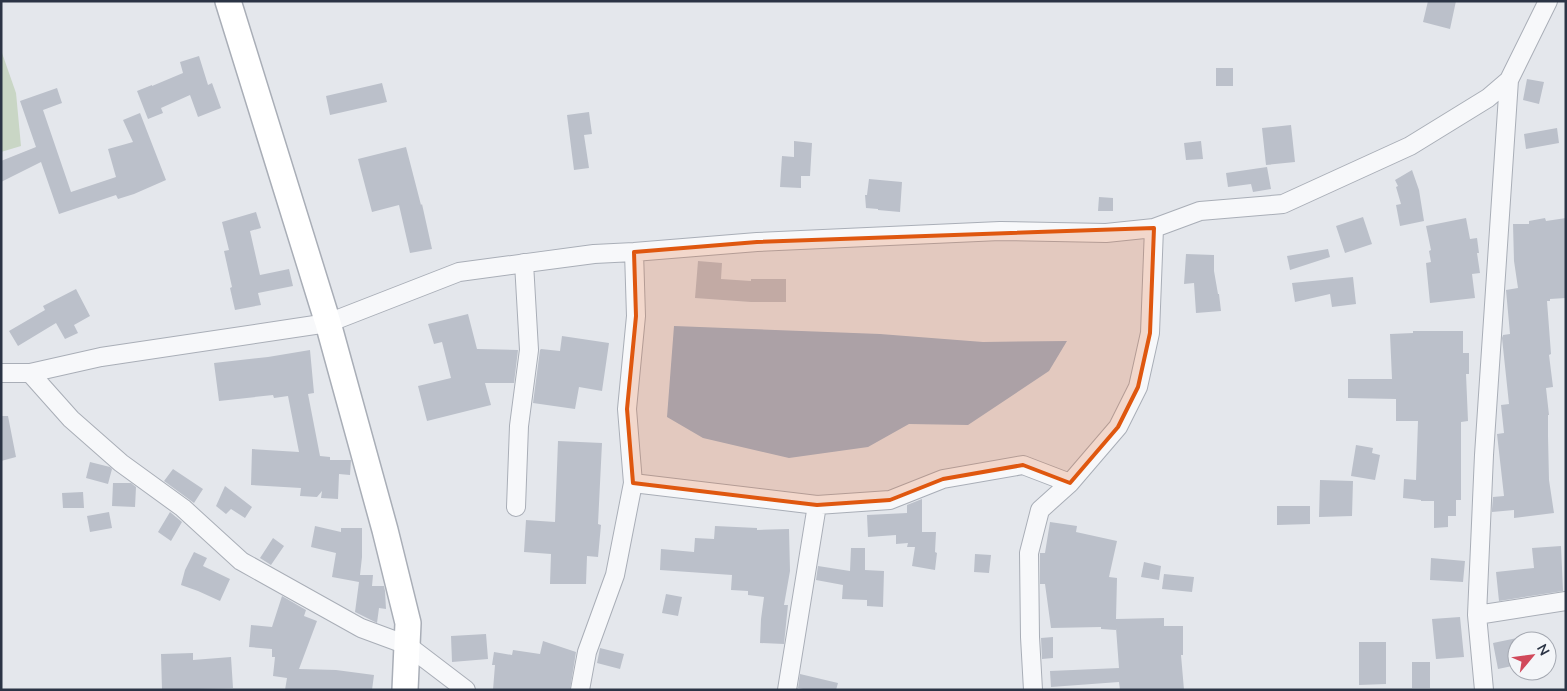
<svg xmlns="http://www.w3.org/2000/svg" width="1567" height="691" font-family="'Nunito Sans',sans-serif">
  <rect width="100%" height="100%" fill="#e4e7ec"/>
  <path fill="#c9d6c5" d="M1,50L16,93L21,146L1,152Z"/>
  <path fill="#9fb4cc" d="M674,326L880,334L983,342L1067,341L1049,371L968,425L909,424L868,447L789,458L703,438L667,417Z"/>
  <path fill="#bbc0ca" d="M1428,1H1456L1450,29L1423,22Z
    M199,56L208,85L212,83L221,108L198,117L190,95L161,108L163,113L148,119L137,91L152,85V86L183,73L180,62Z
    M1216,68H1233V86H1216Z
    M1527,79L1544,82L1539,104L1523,100Z
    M382,83L387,102L330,115L326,96Z
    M57,88L62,103L43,110L71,192L116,177L108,149L133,142L123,120L140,113L166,180L134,194L118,199L116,195L59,214L41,162L1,182V161L36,147L20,101Z
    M589,112L592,134L584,135L589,168L574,170L567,115Z
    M1291,125L1295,162L1266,165L1262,128Z
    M1557,128L1559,143L1526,149L1524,134Z
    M794,141L812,143L810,176H801V188L780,187L782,156L794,157Z
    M1201,141L1203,159L1186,160L1184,143Z
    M406,147L421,205L422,204L432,249L410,253L399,205L372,212L358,159Z
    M1267,167L1271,189L1253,192L1251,184L1228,187L1226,173Z
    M1412,170L1419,190L1424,221L1400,226L1396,205L1401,204L1396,187L1398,186L1395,180Z
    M869,179L902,182L900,212L878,210V209L866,208L865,195H867Z
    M1099,197L1113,198V211H1098Z
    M256,212L261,228L250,231L260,275L289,269L293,286L258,293L261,305L235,310L230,288L232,287L224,251L229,250L222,222Z
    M1363,217L1372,244L1345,253L1336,226Z
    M1466,218L1470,239L1477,238L1479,253H1477L1480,273L1472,274L1475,298L1430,303L1426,263L1431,262L1429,251L1431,250L1426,226Z
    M1545,218L1546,221L1566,218V298L1550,299V301H1547L1551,354L1549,355L1553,387L1546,388L1549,415H1548V436L1549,480L1554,513L1514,518V510L1492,512V509L1493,497L1504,496L1497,434L1504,433L1501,405L1509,404L1502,338L1503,335L1510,334L1506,290L1518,288L1514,261L1513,224H1529V221Z
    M1328,249L1330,257L1290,270L1287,256Z
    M1186,254L1214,255V271L1218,294H1219L1221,311L1196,313L1194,283L1184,284Z
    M698,261L722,263L721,279L751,281V279H786V302H751L695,298Z
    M1353,277L1356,304L1332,307L1330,294L1295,302L1292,283Z
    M76,289L90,316L74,325L78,333L65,339L56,323L18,346L9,331L45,310L43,306Z
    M468,314L477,349L518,350L514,383H485L491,405L427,421L418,386L451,378L442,342L434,344L428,324Z
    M1413,331H1463V353H1469V374H1466L1468,421L1461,422V500H1456V516H1448V527L1434,528V501H1421V500L1403,498L1404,479L1416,480L1418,421H1396V399L1348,398V379H1392L1390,334L1413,333Z
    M562,336L609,343L602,391L579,387L575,409L533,403L540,350L541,349L560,351Z
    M310,350L314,393L308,394L320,456L330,457V460H351L350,475L339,474L338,499L321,498L322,491L317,497L300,496L301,488L251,485L252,449L299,452L288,396L274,398L273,395L219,401L214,363L268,357Z
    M1,416H8L16,457L1,461Z
    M558,441L602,443L598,524L601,525L598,557L587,556L586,584H550L551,554L524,552L526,520L555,522Z
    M1356,445L1373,448L1372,453L1380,455L1375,480L1351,476Z
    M90,462L110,467L112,469L108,484L86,478Z
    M173,469L203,489L194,503L164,481Z
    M1320,480L1353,481L1352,516L1319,517Z
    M113,483H131L136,487L135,507L112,506Z
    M225,486L252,507L245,518L231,509L226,514L216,506Z
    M83,492L84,508H63L62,493Z
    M922,499V532H936L935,552L937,553L935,570L912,566L915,547H907L908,543L896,544V535L868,537L867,515L907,513V505Z
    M1277,506H1310V524L1277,525Z
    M109,512L112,528L90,532L87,516Z
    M170,512L182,522L171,541L158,532Z
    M1050,522L1077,526L1076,532L1117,541L1109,577L1117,578L1116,619L1164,618V626H1183V655H1181L1184,690H1120L1119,682L1051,687L1050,671L1119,668L1116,628V630L1101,629V627L1051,628L1045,584H1040V553H1045Z
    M315,526L341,532V528H362V557L360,575H373L372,586H384L385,591L386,609L379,608L377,623L355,612L359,582L332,577L336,553L311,547Z
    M715,526L757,528V530L789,529L790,571L784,605H788L784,644L760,643L761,619L764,597L748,595V591L731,590L732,575L660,570L661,549L694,552L695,538L714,539Z
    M273,538L284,546L271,565L260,558Z
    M1561,546L1563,591L1499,601L1496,572L1534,568L1532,548Z
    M851,548H865V570L884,571L883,607L867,606V600L842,599L843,585L816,580L818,566L850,571Z
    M194,552L207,558L203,566L230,579L220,601L198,591L181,585L185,570Z
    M975,554L991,555L989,573L974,572Z
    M1431,558L1465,561L1463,582L1430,580Z
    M1144,562L1161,566L1159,580L1141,577Z
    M1164,574L1194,577L1192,592L1162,589Z
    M666,594L682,597L678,616L662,613Z
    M282,596L306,610L304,616L317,621L299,669L336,670L374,675L372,690H285L287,678L273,676L275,657H272V649L249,647L251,625L272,627Z
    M1460,617L1464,657L1436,659L1432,619Z
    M486,634L488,659L452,662L451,636Z
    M1053,637V658L1042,659L1041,638Z
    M1517,638V665L1498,669L1493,643Z
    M543,641L576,652L570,690H493L495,665H492L494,652L512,655L513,650L540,654Z
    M1359,642H1386V684L1359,685Z
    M600,648L624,654L620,669L597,663Z
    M193,653V660L231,657L233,688L162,690L161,654Z
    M1412,662H1430V688H1412Z
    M800,674L838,683L836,690H808L798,688Z"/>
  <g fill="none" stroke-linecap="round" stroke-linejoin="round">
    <defs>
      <path id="street" d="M1,373H30L101,357L328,323L459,272L594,254L634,252L757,242L1000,231L1106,233L1154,228L1200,211L1283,204L1410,146L1488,98L1509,80L1548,1
        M30,373L71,419L121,463L183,508L241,561L361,628L407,645L466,690
        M633,483L817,505L890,500L943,479L1023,465L1070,483
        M516,507L519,426L529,350L524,263
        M1477,615L1566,601
        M580,690L587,652L615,575L633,483L627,409L636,316L634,252
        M787,690L817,505
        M1033,690L1030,637L1029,553L1040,510L1070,483L1118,427L1138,387L1150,333L1154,228
        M1484,690L1477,615L1484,455L1509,80"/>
      <path id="secondary" d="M228,1L328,323L385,530L408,623L405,690"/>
    </defs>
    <use href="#street" stroke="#a9aeb7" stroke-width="20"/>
    <use href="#secondary" stroke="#a9aeb7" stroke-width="28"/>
    <use href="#street" stroke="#f7f8fa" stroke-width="18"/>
    <use href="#secondary" stroke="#fff" stroke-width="25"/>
  </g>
  <path fill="#df570f" fill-opacity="0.2" stroke="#df570f" stroke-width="4" stroke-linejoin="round" d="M1154,228L1150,333L1138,387L1118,427L1070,483L1023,465L943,479L890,500L817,505L633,483L627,409L636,316L634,252L757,242Z"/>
  <rect width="1567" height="691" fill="none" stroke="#2b3445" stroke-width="5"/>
  <g transform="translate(1532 656) rotate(61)"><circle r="24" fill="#f4f6f9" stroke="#a4a8b1"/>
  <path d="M0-4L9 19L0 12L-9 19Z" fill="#d1495b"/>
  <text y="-8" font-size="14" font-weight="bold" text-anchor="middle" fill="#2b3445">N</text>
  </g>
</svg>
